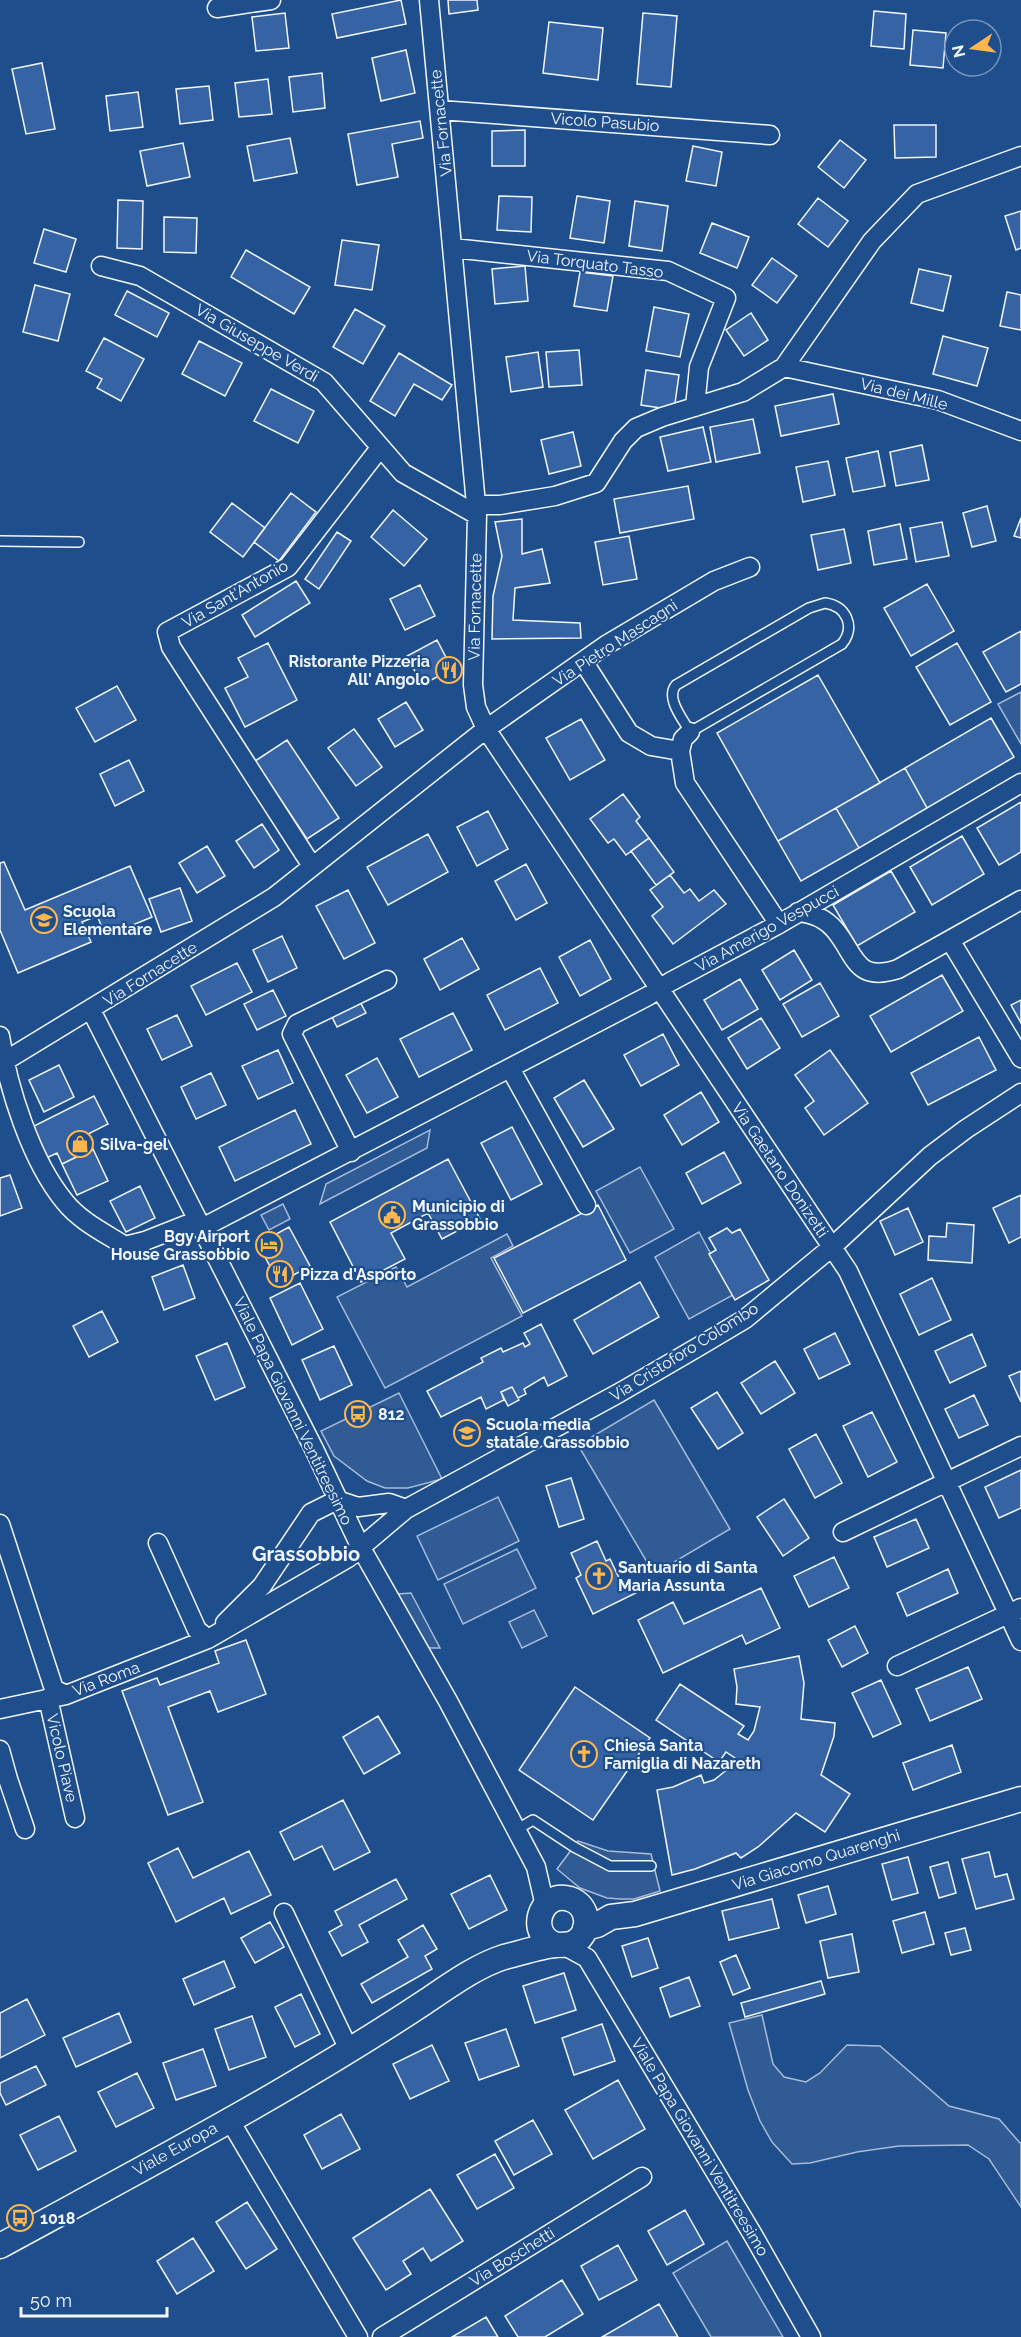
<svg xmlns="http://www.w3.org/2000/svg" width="1021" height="2337" font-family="Raleway,sans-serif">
  <rect width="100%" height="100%" fill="#1f4e8c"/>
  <path fill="#305b95" stroke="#a8bbd7" stroke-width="1.5" d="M1021,692V744L998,704Z
    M430,1130L427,1148L320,1204L326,1184Z
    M640,1167L674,1229L630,1253L596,1191Z
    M283,1204L290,1219L269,1230L261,1215Z
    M699,1232L733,1295L689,1319L655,1257Z
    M507,1234L513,1246L491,1258L522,1316L385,1388L337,1297L396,1267L407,1287Z
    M399,1393L442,1479L408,1488H385L367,1481L334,1456L321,1431Z
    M654,1400L730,1529L654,1574L578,1445Z
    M498,1497L519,1541L438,1580L417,1536Z
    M517,1549L536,1588L463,1624L444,1584Z
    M411,1593L440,1648H427L398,1594Z
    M534,1610L547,1636L522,1648L509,1622Z
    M578,1841L608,1851L651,1854L660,1891L634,1899H620L607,1898L580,1888L557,1869Z
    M762,2015L773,2064L784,2077L806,2082L820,2073L847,2045L880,2046L949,2106L999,2119L1021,2144V2207L989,2159L968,2145L899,2146L857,2152L810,2163L792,2164L772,2142L760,2121L748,2090L729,2023Z
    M727,2241L783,2337H711L673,2273Z"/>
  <path fill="#3563a3" stroke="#f2f6ff" stroke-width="1.5" d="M401,0L406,24L337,38L332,14Z
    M448,0H477L478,10L449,14Z
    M874,11L906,14L904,49L871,46Z
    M285,13L289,48L256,51L252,17Z
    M643,13L677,16L671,87L637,84Z
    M549,22L603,28L598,80L543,73Z
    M913,30L946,33L943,68L910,65Z
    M406,50L415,93L381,101L372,58Z
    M42,63L55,129L26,134L12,69Z
    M322,73L325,108L293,112L289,77Z
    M268,79L272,114L239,117L235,83Z
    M209,86L213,120L180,124L176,89Z
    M138,92L143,127L110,131L106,96Z
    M420,121L423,138L392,144L398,177L357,185L348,134Z
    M894,125H936V157L895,158Z
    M525,130V166H492V131Z
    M290,138L297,173L254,181L247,146Z
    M840,140L866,160L844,188L818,167Z
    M183,143L190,177L147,186L140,151Z
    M693,146L722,152L716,186L686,181Z
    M499,196L532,197L531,232L497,230Z
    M577,196L610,201L604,243L570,238Z
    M818,198L848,221L828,247L798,224Z
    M118,200L143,201L142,249L117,248Z
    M635,201L668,206L662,251L629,246Z
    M1021,211V248L1016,250L1005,216Z
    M164,217L197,218L196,253L164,252Z
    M712,223L749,237L737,268L700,253Z
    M44,229L76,239L66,272L34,263Z
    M342,240L379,245L372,290L335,285Z
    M246,250L310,287L294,314L231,277Z
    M772,258L797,276L777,303L752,285Z
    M525,266L528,301L495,304L492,269Z
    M919,269L951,276L943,311L911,303Z
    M580,272L613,276L607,311L574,306Z
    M35,285L70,294L58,341L23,332Z
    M127,291L169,313L157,337L115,315Z
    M1007,292L1021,295V330L1000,326Z
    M654,307L689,314L680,357L646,351Z
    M355,309L385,326L363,364L333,347Z
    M751,313L768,340L744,356L726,330Z
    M943,336L988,348L977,386L933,374Z
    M104,338L144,359L121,401L97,388L102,379L86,371Z
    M199,341L242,363L225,396L182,374Z
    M579,350L582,385L549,387L546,352Z
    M538,352L543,387L511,392L506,357Z
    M399,353L452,385L442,400L414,384L395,416L370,401Z
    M646,370L679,375L674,410L641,405Z
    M271,389L314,411L298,443L254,421Z
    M833,394L839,424L781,436L775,406Z
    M753,419L760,453L716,462L710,427Z
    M703,427L711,462L668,471L660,437Z
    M573,432L581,466L549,474L541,440Z
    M922,445L929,480L896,486L890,452Z
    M878,451L885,486L853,492L846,458Z
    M828,461L835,495L803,502L796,467Z
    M688,486L694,519L620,533L614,499Z
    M291,493L316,512L279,561L254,542Z
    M232,503L265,528L243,557L210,532Z
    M987,506L996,541L972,547L963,513Z
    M393,510L427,539L404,566L371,537Z
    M1021,518V538L1014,536Z
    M522,519V554L542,549L550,583L515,588L513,620L580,623L581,638L492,639L493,596L502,556L495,522Z
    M942,522L949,556L916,562L910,528Z
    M900,524L907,559L874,565L868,531Z
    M844,529L851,563L818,570L811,535Z
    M337,532L351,541L319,589L305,579Z
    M629,536L637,579L603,585L595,542Z
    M296,581L310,603L255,637L242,615Z
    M927,584L954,631L911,656L884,608Z
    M420,585L435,616L405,630L390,599Z
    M1021,631V684L1006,692L983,652Z
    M437,640L452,669L422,685L407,656Z
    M268,643L297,700L245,727L225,688L248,677L238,658Z
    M957,643L991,702L950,725L916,667Z
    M818,675L880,783L778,841L717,733Z
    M117,686L136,720L95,742L76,708Z
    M406,702L423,730L395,747L378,719Z
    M991,718L1014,757L927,808L905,768Z
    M581,719L605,760L570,780L546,738Z
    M354,729L382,767L356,786L328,748Z
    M287,740L339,818L307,839L255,761Z
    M129,760L144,791L115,806L100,774Z
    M905,768L927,808L859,848L836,808Z
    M623,794L640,817L636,821L649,838L626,855L614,839L608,843L590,819Z
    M1021,802V852L999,865L977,828Z
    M836,808L859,848L801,881L778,841Z
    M488,811L508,849L477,866L457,827Z
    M262,824L279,850L254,868L236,841Z
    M428,834L448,872L388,905L367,867Z
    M962,836L984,874L932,905L910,867Z
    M649,838L674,872L656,885L631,851Z
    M207,846L225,876L197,893L179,863Z
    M4,862L25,910L130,866L152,917L106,936L97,916L82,922L91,942L18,973L0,930V863Z
    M526,864L547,903L516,920L495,881Z
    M891,871L915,912L857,946L833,905Z
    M670,875L684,893L690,889L699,901L714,890L726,904L673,944L652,916L663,907L650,890Z
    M180,888L192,921L161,932L149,899Z
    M348,890L375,943L344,959L316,906Z
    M282,936L297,968L268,982L253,950Z
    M462,938L479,969L440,990L424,959Z
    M590,940L611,979L580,996L559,957Z
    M794,950L812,980L780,1000L762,970Z
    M237,963L252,992L206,1015L191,986Z
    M540,968L558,1003L505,1030L487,995Z
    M942,975L963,1011L891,1052L870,1016Z
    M740,979L758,1009L722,1030L704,1000Z
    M820,983L839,1016L802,1037L783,1004Z
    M273,990L286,1016L257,1030L244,1004Z
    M358,998L366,1013L337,1027L330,1013Z
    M1021,1000V1023L1011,1005Z
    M453,1013L472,1050L419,1077L400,1039Z
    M177,1015L192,1046L162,1060L147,1029Z
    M761,1018L780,1048L747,1069L728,1038Z
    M663,1034L679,1065L641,1086L624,1055Z
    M979,1037L996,1070L928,1105L911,1073Z
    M278,1050L293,1083L258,1099L242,1066Z
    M830,1050L868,1103L824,1135L805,1108L814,1101L795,1075Z
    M377,1058L398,1097L367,1113L346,1075Z
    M59,1065L74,1097L44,1112L29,1080Z
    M211,1073L226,1105L196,1119L181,1087Z
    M584,1080L614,1129L583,1147L554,1098Z
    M701,1092L719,1122L682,1145L664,1115Z
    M94,1096L108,1124L86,1135L93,1149L62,1164L57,1153L44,1159L28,1129Z
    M295,1110L311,1144L235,1181L219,1147Z
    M512,1127L542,1184L511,1200L481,1143Z
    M93,1149L108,1181L77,1195L62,1164Z
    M724,1152L741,1183L702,1204L686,1173Z
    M448,1159L480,1219L442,1239L428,1213L391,1233L405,1259L361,1282L330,1222Z
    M10,1175L22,1208L0,1216V1178Z
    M140,1186L155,1218L126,1232L110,1201Z
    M1021,1195V1237L1009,1243L993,1208Z
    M598,1205L626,1260L523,1313L494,1258Z
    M908,1208L923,1242L895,1255L880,1221Z
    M947,1223L974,1225L972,1263L928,1260L929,1236L946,1237Z
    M289,1227L310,1266L279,1283L258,1244Z
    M727,1228L732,1233L740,1229L769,1280L735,1300L709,1254L716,1250L709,1238Z
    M183,1265L195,1298L164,1310L152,1277Z
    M932,1278L951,1320L919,1335L900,1294Z
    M640,1282L659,1317L593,1354L574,1320Z
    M300,1283L323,1329L292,1345L270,1298Z
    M102,1311L118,1342L89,1357L73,1326Z
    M541,1324L567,1376L548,1386L544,1377L524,1389L526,1394L518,1398L512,1387L501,1392L504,1400L486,1409L481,1397L441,1417L427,1391L483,1362L481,1358L501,1348L503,1352L523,1343L525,1347L530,1344L524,1333Z
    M835,1333L850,1364L819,1379L804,1349Z
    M972,1334L986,1366L950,1383L935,1351Z
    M227,1343L245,1387L215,1400L196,1356Z
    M334,1346L352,1385L320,1400L302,1360Z
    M775,1361L795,1393L761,1414L741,1383Z
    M1021,1371V1402L1009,1376Z
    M512,1387L519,1400L508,1406L501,1392Z
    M717,1392L743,1433L718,1449L691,1408Z
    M974,1395L988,1425L959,1438L945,1409Z
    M872,1412L897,1462L868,1477L843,1426Z
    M816,1434L842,1483L815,1498L789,1449Z
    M1021,1470V1508L999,1518L985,1487Z
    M571,1478L584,1519L559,1527L546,1486Z
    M784,1499L809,1538L783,1556L757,1517Z
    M916,1519L929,1548L887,1567L874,1537Z
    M597,1541L606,1561L610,1559L622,1584L630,1580L636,1593L593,1614L576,1578L581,1575L571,1553Z
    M834,1557L849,1588L809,1607L794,1576Z
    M948,1569L958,1593L907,1616L897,1593Z
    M761,1588L780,1628L746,1644L742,1635L663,1673L638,1620L673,1602L684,1624Z
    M855,1626L868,1653L842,1667L828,1640Z
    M246,1640L266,1694L218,1712L210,1691L168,1707L203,1802L168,1815L122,1691L157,1678L160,1685L219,1663L215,1651Z
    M799,1656L804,1683L801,1719L835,1723L834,1736L821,1775L850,1794L825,1832L796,1813L758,1847L741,1858L736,1853L695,1869L672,1875L657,1790L673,1787L701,1775L704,1783L714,1780L729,1768L735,1758L726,1752L719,1762L656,1720L680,1684L744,1726L738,1734L748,1740L754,1731L760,1707L736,1704L737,1687L734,1669Z
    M968,1667L982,1699L930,1721L916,1689Z
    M881,1680L901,1724L873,1737L852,1693Z
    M575,1687L650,1738L593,1820L519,1770Z
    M378,1716L400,1753L364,1774L343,1737Z
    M952,1745L961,1772L913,1790L903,1763Z
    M343,1800L370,1852L334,1870L322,1846L294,1860L280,1832Z
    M178,1848L193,1878L249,1851L271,1895L231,1914L224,1898L176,1922L148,1863Z
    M989,1852L995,1877L1007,1874L1014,1899L976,1909L962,1859Z
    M908,1857L918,1893L892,1900L882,1864Z
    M948,1862L956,1893L939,1898L930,1867Z
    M490,1875L507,1910L469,1929L451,1894Z
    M396,1879L407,1899L359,1925L368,1942L342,1956L329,1932L342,1925L335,1911Z
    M828,1886L836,1914L806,1923L798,1895Z
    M772,1899L779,1928L729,1940L722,1911Z
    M925,1912L934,1944L902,1953L893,1921Z
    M270,1922L284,1947L255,1963L241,1938Z
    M423,1925L437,1949L425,1956L432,1969L372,2003L361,1984L408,1957L398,1940Z
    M965,1928L971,1950L951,1955L945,1933Z
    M852,1934L859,1972L828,1978L820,1941Z
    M648,1938L658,1968L632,1977L622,1946Z
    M736,1955L750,1988L733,1995L720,1962Z
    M224,1961L235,1987L194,2005L183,1979Z
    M564,1973L576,2010L535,2023L523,1986Z
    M689,1977L700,2006L670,2017L660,1988Z
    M821,1981L825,1994L745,2017L741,2003Z
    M301,1994L320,2034L295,2047L275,2007Z
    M27,1999L45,2035L0,2058V2013Z
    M119,2013L131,2042L76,2067L63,2038Z
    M252,2016L266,2057L229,2070L215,2029Z
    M602,2024L615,2061L574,2075L562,2038Z
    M506,2029L519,2066L479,2080L465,2043Z
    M432,2045L449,2081L410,2099L393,2064Z
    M203,2049L216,2086L176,2100L163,2063Z
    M36,2066L46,2085L6,2105L0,2093V2083Z
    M137,2073L154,2108L116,2127L98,2092Z
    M618,2080L645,2129L593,2159L565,2110Z
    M341,2114L360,2149L322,2169L304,2135Z
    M59,2116L76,2151L38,2170L20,2135Z
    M533,2120L552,2154L514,2175L495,2141Z
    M495,2154L514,2188L477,2209L457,2175Z
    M430,2189L463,2241L431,2261L423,2248L403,2261L411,2274L386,2290L353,2238Z
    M247,2202L277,2249L246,2269L216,2222Z
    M685,2210L704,2244L667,2265L648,2231Z
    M193,2238L214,2271L177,2294L157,2261Z
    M618,2245L637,2280L599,2300L581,2266Z
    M562,2280L583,2314L545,2337H518L505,2316Z
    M659,2304L678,2337H602Z
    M486,2317L498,2337H452Z"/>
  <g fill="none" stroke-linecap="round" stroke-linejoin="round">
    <defs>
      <path id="lane" d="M0,541L79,542
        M825,603C846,606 856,626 842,644L690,732C683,719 665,698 676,685L809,608Z
        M516,1830L533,1820L574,1847L610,1866H651"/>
      <path id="street" d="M429,0L477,515L473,685L476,707L486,729L848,1271L1021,1641
        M217,8L271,0
        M440,110L770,135
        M453,248L668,271L726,298L699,367L695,407
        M101,266L140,276L324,382L403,473L477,515
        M784,367L938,400L1021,431
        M476,505H500L555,496L596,483L623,441L636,428L662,417L743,392L784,367L872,241L917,194L1021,156
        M583,661L629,733L651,746L680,751
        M690,732L683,739L680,751L685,783L779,924
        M312,866L171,647L167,632L288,567L380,448
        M798,912C812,913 825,918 835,930C856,955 855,983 898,969L1021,900
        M950,940L1021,1058
        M91,1010L314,1449L361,1548L448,1701L536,1867L545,1906
        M0,1036C8,1088 31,1161 65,1202C80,1221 105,1233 125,1246L145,1241L198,1220
        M0,1064L274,897L486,729L606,645L714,581L750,567
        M510,1068L586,1205
        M351,1152L292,1034L297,1024L387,980
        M202,1228L648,996L670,982L779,924L1021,783
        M337,1500L358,1507L389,1503L406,1509
        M0,1524L54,1689L66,1695
        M843,1532L1021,1446
        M158,1543L197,1630L208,1639
        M225,1623L262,1586L311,1513L337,1500
        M897,1666L1021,1608
        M48,1698L75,1818
        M0,1709L66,1695L208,1639L348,1558L406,1509L619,1393L698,1347L745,1319L832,1247L930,1156L966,1129L1021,1093
        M0,1750L8,1779L25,1829
        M284,1913L350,2052
        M563,1945L587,1958L753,2235L811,2337
        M229,2119L358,2337
        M382,2337L642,2177"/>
      <path id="secondary" d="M585,1928L597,1925L611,1917L635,1914L1021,1799
        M0,2246C143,2168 289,2092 425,2002C449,1986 476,1966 504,1957C517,1954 545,1945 557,1945C564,1944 569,1946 575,1942C592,1932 589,1905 570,1899C539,1890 526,1936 557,1945"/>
    </defs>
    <use href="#lane" stroke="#f2f6ff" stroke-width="12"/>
    <use href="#street" stroke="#f2f6ff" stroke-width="21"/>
    <use href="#secondary" stroke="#f2f6ff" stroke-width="27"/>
    <use href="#lane" stroke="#1f4e8c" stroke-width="9"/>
    <use href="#street" stroke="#1f4e8c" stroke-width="18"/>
    <use href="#secondary" stroke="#1f4e8c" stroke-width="24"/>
  </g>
  <defs>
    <symbol id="restaurant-ring" viewBox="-11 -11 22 22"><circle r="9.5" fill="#1f4e8c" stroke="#ffb74d" stroke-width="1.5"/><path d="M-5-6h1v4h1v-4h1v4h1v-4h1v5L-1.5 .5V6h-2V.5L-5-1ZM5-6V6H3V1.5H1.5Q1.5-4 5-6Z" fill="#ffb74d"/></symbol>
    <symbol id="school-ring" viewBox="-11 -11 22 22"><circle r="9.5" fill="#1f4e8c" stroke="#ffb74d" stroke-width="1.5"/><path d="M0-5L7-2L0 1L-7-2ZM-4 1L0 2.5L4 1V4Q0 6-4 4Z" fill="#ffb74d"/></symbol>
    <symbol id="shop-ring" viewBox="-11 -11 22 22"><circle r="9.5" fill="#1f4e8c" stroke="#ffb74d" stroke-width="1.5"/><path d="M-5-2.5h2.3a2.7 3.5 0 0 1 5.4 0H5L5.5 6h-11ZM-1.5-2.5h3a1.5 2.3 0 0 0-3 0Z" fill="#ffb74d"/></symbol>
    <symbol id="civic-ring" viewBox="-11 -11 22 22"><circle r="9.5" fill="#1f4e8c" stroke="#ffb74d" stroke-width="1.5"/><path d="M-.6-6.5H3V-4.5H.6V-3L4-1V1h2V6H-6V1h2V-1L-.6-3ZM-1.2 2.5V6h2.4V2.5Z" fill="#ffb74d"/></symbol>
    <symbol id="hotel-ring" viewBox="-11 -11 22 22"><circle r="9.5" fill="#1f4e8c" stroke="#ffb74d" stroke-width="1.5"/><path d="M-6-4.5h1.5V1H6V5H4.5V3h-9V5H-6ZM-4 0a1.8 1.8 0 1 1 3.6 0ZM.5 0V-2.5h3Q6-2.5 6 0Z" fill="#ffb74d"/></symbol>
    <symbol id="bus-ring" viewBox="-11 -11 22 22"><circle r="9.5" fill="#1f4e8c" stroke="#ffb74d" stroke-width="1.5"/><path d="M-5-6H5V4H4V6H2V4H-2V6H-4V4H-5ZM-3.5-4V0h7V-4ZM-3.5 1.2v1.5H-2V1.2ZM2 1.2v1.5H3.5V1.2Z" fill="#ffb74d"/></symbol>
    <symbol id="church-ring" viewBox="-11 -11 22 22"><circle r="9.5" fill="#1f4e8c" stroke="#ffb74d" stroke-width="1.5"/><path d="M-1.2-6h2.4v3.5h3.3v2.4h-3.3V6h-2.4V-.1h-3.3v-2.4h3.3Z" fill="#ffb74d"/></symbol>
  </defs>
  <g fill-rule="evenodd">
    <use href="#restaurant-ring" x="434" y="655" width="30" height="30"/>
    <use href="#school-ring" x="29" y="905" width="30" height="30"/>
    <use href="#shop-ring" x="65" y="1129" width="30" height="30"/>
    <use href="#civic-ring" x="377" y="1200" width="30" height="30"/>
    <use href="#hotel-ring" x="254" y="1230" width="30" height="30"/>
    <use href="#restaurant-ring" x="265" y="1259" width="30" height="30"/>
    <use href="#bus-ring" x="343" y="1399" width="30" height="30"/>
    <use href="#school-ring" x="452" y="1418" width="30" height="30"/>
    <use href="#church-ring" x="584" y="1561" width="30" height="30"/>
    <use href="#church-ring" x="569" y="1739" width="30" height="30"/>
    <use href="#bus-ring" x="5" y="2203" width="30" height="30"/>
  </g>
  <g text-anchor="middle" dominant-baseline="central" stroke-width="4.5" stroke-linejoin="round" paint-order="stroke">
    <g font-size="16" fill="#f2f6ff" stroke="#1f4e8c">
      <text transform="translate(605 122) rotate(4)">Vicolo Pasubio</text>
      <text transform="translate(441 123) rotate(-96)">Via Fornacette</text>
      <text transform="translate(595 264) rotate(7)">Via Torquato Tasso</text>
      <text transform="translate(257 343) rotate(30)">Via Giuseppe Verdi</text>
      <text transform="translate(904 394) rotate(14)">Via dei Mille</text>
      <text transform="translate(235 594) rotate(-30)">Via Sant'Antonio</text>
      <text transform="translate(475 607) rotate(-89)">Via Fornacette</text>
      <text transform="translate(615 643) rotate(-33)">Via Pietro Mascagni</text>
      <text transform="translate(767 929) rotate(-29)">Via Amerigo Vespucci</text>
      <text transform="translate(150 974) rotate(-32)">Via Fornacette</text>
      <text transform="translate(780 1170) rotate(56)">Via Gaetano Donizetti</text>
      <text transform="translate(684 1352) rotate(-32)">Via Cristoforo Colombo</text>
      <text transform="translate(293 1411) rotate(64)">Viale Papa Giovanni Ventitreesimo</text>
      <text transform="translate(106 1679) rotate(-21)">Via Roma</text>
      <text transform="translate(62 1758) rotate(77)">Vicolo Piave</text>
      <text transform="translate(816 1860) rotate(-17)">Via Giacomo Quarenghi</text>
      <text transform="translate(700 2147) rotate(59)">Viale Papa Giovanni Ventitreesimo</text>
      <text transform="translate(175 2149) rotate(-29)">Viale Europa</text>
      <text transform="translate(512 2257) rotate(-32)">Via Boschetti</text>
    </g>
    <g font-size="16" font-weight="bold" fill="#f2f6ff" stroke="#1f4e8c" text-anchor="start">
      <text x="430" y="661" text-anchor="end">Ristorante Pizzeria<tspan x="430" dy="18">All' Angolo</tspan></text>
      <text x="63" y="911">Scuola<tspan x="63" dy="18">Elementare</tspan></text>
      <text x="100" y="1144">Silva-gel</text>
      <text x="412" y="1206">Municipio di<tspan x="412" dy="18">Grassobbio</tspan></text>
      <text x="250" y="1236" text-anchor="end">Bgy Airport<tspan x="250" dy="18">House Grassobbio</tspan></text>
      <text x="300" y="1274">Pizza d'Asporto</text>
      <text x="378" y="1414">812</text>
      <text x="486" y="1424">Scuola media<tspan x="486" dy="18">statale Grassobbio</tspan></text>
      <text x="618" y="1567">Santuario di Santa<tspan x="618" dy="18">Maria Assunta</tspan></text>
      <text x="604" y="1745">Chiesa Santa<tspan x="604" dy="18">Famiglia di Nazareth</tspan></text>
      <text x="40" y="2218">1018</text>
    </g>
    <g font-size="20" font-weight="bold" fill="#f2f6ff" stroke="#1f4e8c">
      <text x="306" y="1554">Grassobbio</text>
    </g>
  </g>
  <g transform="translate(973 48) rotate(257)"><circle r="28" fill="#1f4e8c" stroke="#7391ba" stroke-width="1.5"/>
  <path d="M0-4.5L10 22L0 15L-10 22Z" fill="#ffb74d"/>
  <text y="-9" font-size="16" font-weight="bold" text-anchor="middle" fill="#f2f6ff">N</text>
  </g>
  <path d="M21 2307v9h146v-9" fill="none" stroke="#f2f6ff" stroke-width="3"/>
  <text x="30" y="2307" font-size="18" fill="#f2f6ff" stroke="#1f4e8c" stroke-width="4.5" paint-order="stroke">50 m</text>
</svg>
